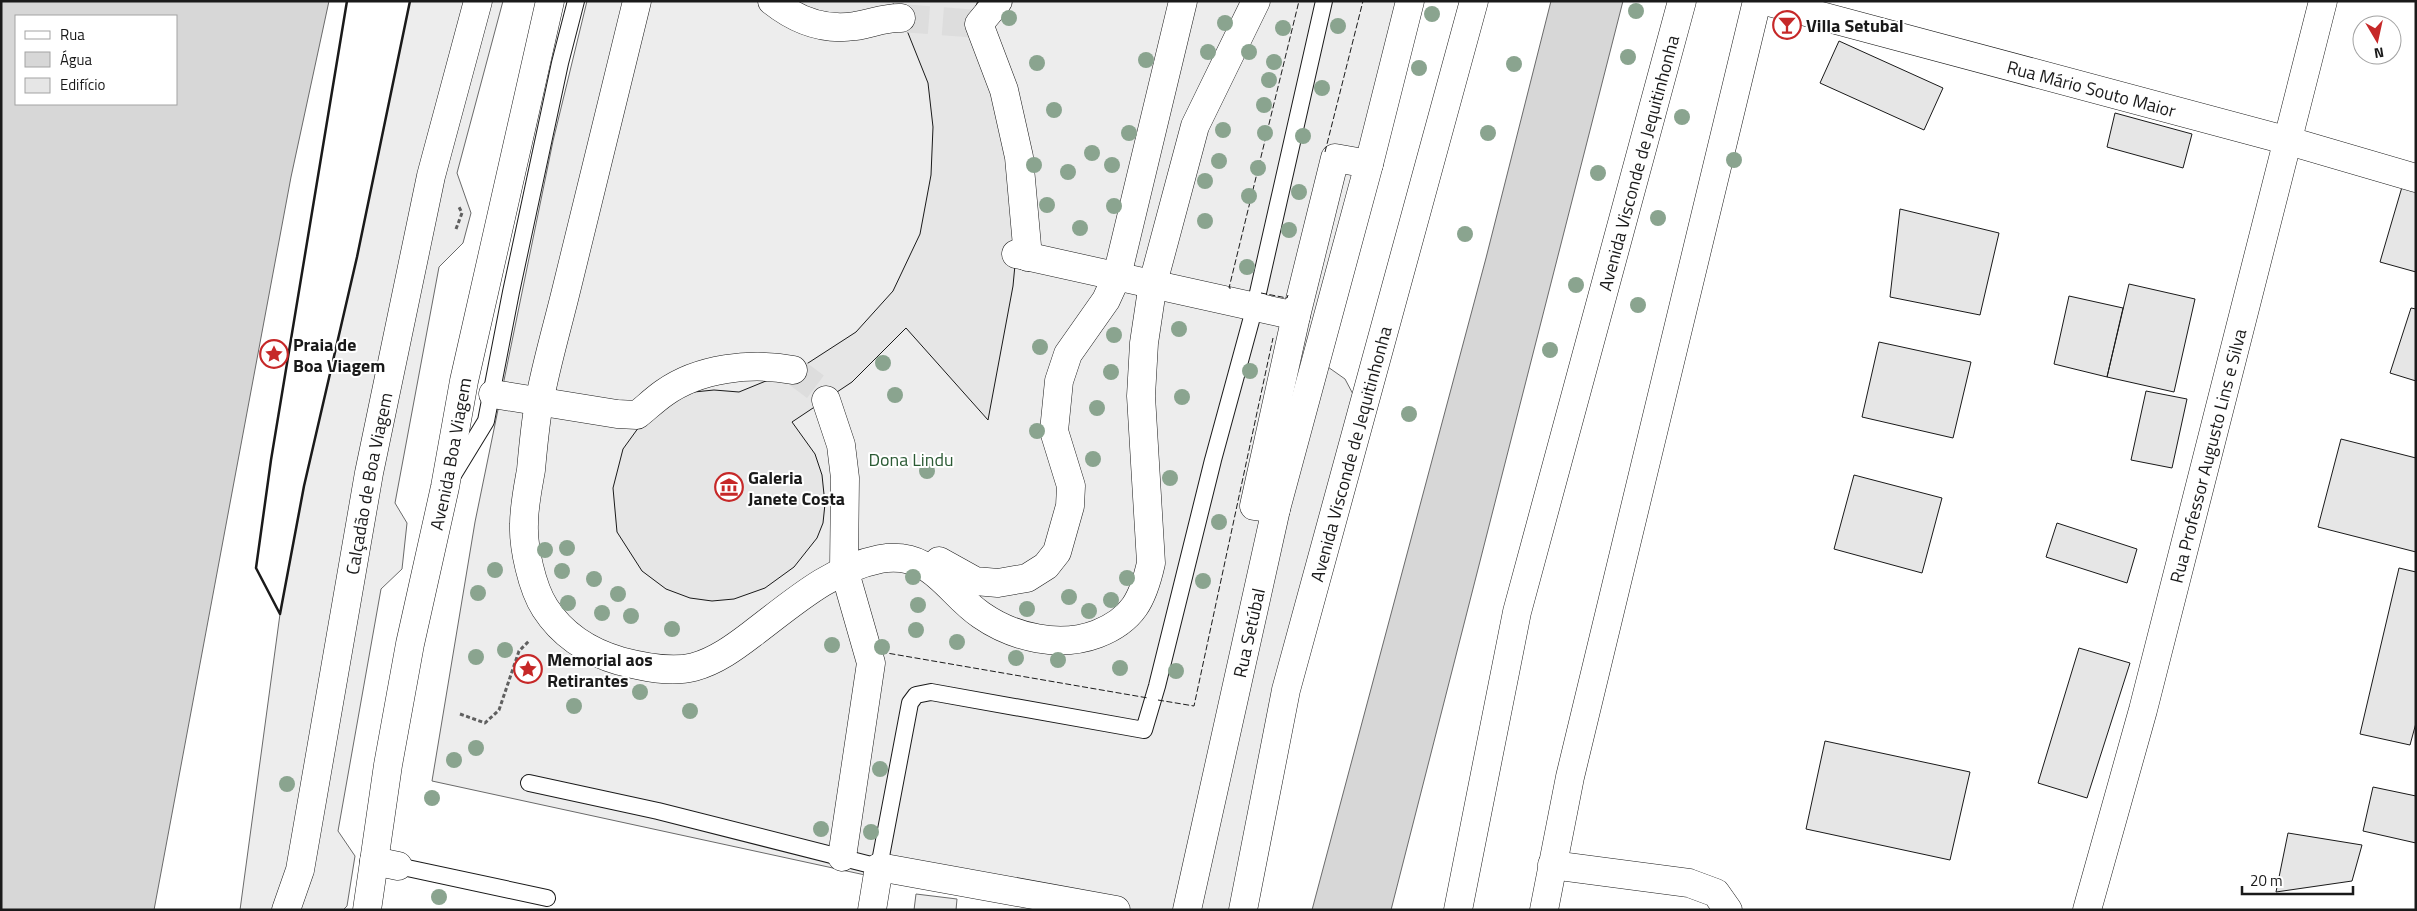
<svg xmlns="http://www.w3.org/2000/svg" width="2417" height="911" font-family="'Titillium Web',sans-serif">
  <rect width="100%" height="100%" fill="#fff"/>
  <path fill="#ededed" stroke="#6a6a6a" d="M410,1H503L457,173L471,213L463,243L439,267L395,503L407,523L402,569L381,589L338,831L355,856L347,906L343,910H240L280,614L304,486L357,257Z
    M587,1H1398L1318,360L1345,379L1354,396L1249,910H1060L902,883L432,781L475,522L553,141Z
    M916,894L957,899L956,910H914Z"/>
  <path fill="#d7d7d7" stroke="#6a6a6a" fill-rule="evenodd" d="M1,1H329L291,177L154,910H1ZM16,16H176V104H16Z
    M1551,1H1623L1391,910H1312L1486,258Z"/>
  <path fill="#e6e6e6" stroke="#1a1a1a" d="M791,1H978L968,24L1007,140L1016,254L1013,286L988,420L906,328L852,382L792,422L815,454L822,475L825,504L823,523L817,538L794,567L765,588L734,599L712,601L690,598L666,589L642,571L617,532L613,488L623,449L644,420L676,397L694,392L714,390L739,392L805,365L856,332L893,291L920,234L931,175L933,127L928,83L906,28L894,4L847,17L808,12Z
    M1839,41L1943,88L1924,130L1820,83Z
    M2115,113L2192,134L2183,168L2107,147Z
    M2402,187L2416,191V272L2380,262Z
    M1900,209L1999,233L1980,315L1890,297Z
    M2129,284L2195,299L2174,392L2107,377Z
    M2069,296L2123,308L2107,377L2054,364Z
    M2411,308L2416,309V381L2390,373Z
    M1879,342L1971,362L1953,438L1862,417Z
    M2146,391L2187,399L2172,468L2131,460Z
    M2341,439L2416,458V552L2318,527Z
    M1854,475L1942,498L1922,573L1834,549Z
    M2057,523L2137,549L2127,583L2046,557Z
    M2399,568L2416,572V723L2410,745L2360,734Z
    M2079,648L2130,663L2087,798L2038,783Z
    M1825,741L1970,772L1950,860L1806,829Z
    M2373,787L2416,796V843L2363,831Z
    M2288,833L2362,845L2352,881L2276,892Z"/>
  <g fill="none" stroke-linecap="round" stroke-linejoin="round">
    <path stroke="#ddd" stroke-width="28" stroke-dasharray="28 14" stroke-linecap="butt" d="M901,18L979,24
      M793,370L817,388L826,400"/>
    <defs>
      <path id="lane" d="M453,475L486,421L511,292L560,63L576,1
        M529,783L658,811L879,867L910,703L916,695L931,692L1144,730L1157,686L1213,460L1255,306L1324,1
        M398,866L547,898"/>
      <g id="street">
        <path d="M637,1C613,98 590,194 566,291C557,328 546,365 539,403C535,425 533,448 531,470C528,487 524,506 524,524C523,547 532,588 545,608C563,636 589,652 620,661C643,667 671,673 694,667C716,661 735,647 752,634C792,604 830,569 880,559C932,550 947,592 981,615C1014,638 1060,648 1097,634C1133,620 1143,599 1151,563L1141,396L1144,343L1153,283L1195,126L1256,1"/>
        <path d="M772,1C796,20 824,31 855,26C871,24 885,17 901,18"/>
        <path d="M998,1L979,24L1004,90L1019,157L1028,257"/>
        <path id="s1" d="M1765,1L2289,141L2416,178"/>
        <path d="M1016,254L1296,316"/>
        <path d="M493,394L617,414L637,415C646,408 654,400 664,393C699,368 751,362 793,370"/>
        <path d="M826,400L841,445L845,478L844,569L871,663L842,857"/>
        <path d="M1276,509L1254,506L1296,316L1335,158L1369,164"/>
        <path d="M939,561L975,581L998,583L1027,578L1046,566L1057,552L1070,506L1071,486L1054,431L1059,381L1068,354L1106,300L1117,276L1183,1"/>
        <path d="M374,861L398,866"/>
        <path d="M1552,865L1689,883L1716,893L1728,910"/>
        <path id="s2" d="M286,910L300,870L369,473L431,176L478,1"/>
        <path id="s3" d="M2087,910L2143,710L2323,1"/>
      </g>
      <g id="secondary">
        <path d="M872,910L879,867L1116,910"/>
        <path id="s4" d="M1187,910L1276,509L1369,164L1410,1"/>
        <path d="M1544,910L1570,777L1757,1"/>
      </g>
      <g id="primary">
        <path id="s5" d="M367,910L388,765L410,644L445,487L464,381L550,1"/>
        <path id="s6" d="M1243,910L1286,690L1474,1"/>
        <path id="s7" d="M1458,910L1517,612L1682,1"/>
      </g>
    </defs>
    <use href="#lane" stroke="#1a1a1a" stroke-width="18"/>
    <use href="#street" stroke="#1a1a1a" stroke-width="29"/>
    <use href="#secondary" stroke="#1a1a1a" stroke-width="29"/>
    <use href="#primary" stroke="#1a1a1a" stroke-width="29"/>
    <path stroke="#5f5f5f" stroke-width="3" stroke-dasharray="4 2.5" stroke-linecap="butt" d="M456,229L462,213L459,207
      M460,714L485,723L499,710L519,651L529,641"/>
    <use href="#lane" stroke="#fff" stroke-width="16"/>
    <use href="#street" stroke="#fff" stroke-width="28"/>
    <use href="#secondary" stroke="#fff" stroke-width="28"/>
    <use href="#primary" stroke="#fff" stroke-width="28"/>
    <path stroke="#1a1a1a" stroke-width="1" stroke-dasharray="6 2.5" stroke-linecap="butt" d="M1325,152L1363,1
      M1231,288H1229L1299,1
      M1261,293L1287,298L1288,295
      M881,652L1148,698
      M1158,700L1194,706L1273,338"/>
    <path stroke="#1a1a1a" stroke-width="2.5" d="M347,1L271,460L256,568L280,614L304,486L357,257L410,1"/>
  </g>
  <g fill="#8aa48f">
    <circle cx="1636" cy="11" r="8"/>
    <circle cx="1432" cy="14" r="8"/>
    <circle cx="1009" cy="18" r="8"/>
    <circle cx="1225" cy="23" r="8"/>
    <circle cx="1338" cy="26" r="8"/>
    <circle cx="1283" cy="28" r="8"/>
    <circle cx="1208" cy="52" r="8"/>
    <circle cx="1249" cy="52" r="8"/>
    <circle cx="1628" cy="57" r="8"/>
    <circle cx="1146" cy="60" r="8"/>
    <circle cx="1274" cy="62" r="8"/>
    <circle cx="1037" cy="63" r="8"/>
    <circle cx="1514" cy="64" r="8"/>
    <circle cx="1419" cy="68" r="8"/>
    <circle cx="1269" cy="80" r="8"/>
    <circle cx="1322" cy="88" r="8"/>
    <circle cx="1264" cy="105" r="8"/>
    <circle cx="1054" cy="110" r="8"/>
    <circle cx="1682" cy="117" r="8"/>
    <circle cx="1223" cy="130" r="8"/>
    <circle cx="1129" cy="133" r="8"/>
    <circle cx="1265" cy="133" r="8"/>
    <circle cx="1488" cy="133" r="8"/>
    <circle cx="1303" cy="136" r="8"/>
    <circle cx="1092" cy="153" r="8"/>
    <circle cx="1734" cy="160" r="8"/>
    <circle cx="1219" cy="161" r="8"/>
    <circle cx="1034" cy="165" r="8"/>
    <circle cx="1112" cy="165" r="8"/>
    <circle cx="1258" cy="168" r="8"/>
    <circle cx="1068" cy="172" r="8"/>
    <circle cx="1598" cy="173" r="8"/>
    <circle cx="1205" cy="181" r="8"/>
    <circle cx="1299" cy="192" r="8"/>
    <circle cx="1249" cy="196" r="8"/>
    <circle cx="1047" cy="205" r="8"/>
    <circle cx="1114" cy="206" r="8"/>
    <circle cx="1658" cy="218" r="8"/>
    <circle cx="1205" cy="221" r="8"/>
    <circle cx="1080" cy="228" r="8"/>
    <circle cx="1289" cy="230" r="8"/>
    <circle cx="1465" cy="234" r="8"/>
    <circle cx="1247" cy="267" r="8"/>
    <circle cx="1576" cy="285" r="8"/>
    <circle cx="1638" cy="305" r="8"/>
    <circle cx="1179" cy="329" r="8"/>
    <circle cx="1114" cy="335" r="8"/>
    <circle cx="1040" cy="347" r="8"/>
    <circle cx="1550" cy="350" r="8"/>
    <circle cx="883" cy="363" r="8"/>
    <circle cx="1250" cy="371" r="8"/>
    <circle cx="1111" cy="372" r="8"/>
    <circle cx="895" cy="395" r="8"/>
    <circle cx="1182" cy="397" r="8"/>
    <circle cx="1097" cy="408" r="8"/>
    <circle cx="1409" cy="414" r="8"/>
    <circle cx="1037" cy="431" r="8"/>
    <circle cx="1093" cy="459" r="8"/>
    <circle cx="927" cy="471" r="8"/>
    <circle cx="1170" cy="478" r="8"/>
    <circle cx="1219" cy="522" r="8"/>
    <circle cx="567" cy="548" r="8"/>
    <circle cx="545" cy="550" r="8"/>
    <circle cx="495" cy="570" r="8"/>
    <circle cx="562" cy="571" r="8"/>
    <circle cx="913" cy="577" r="8"/>
    <circle cx="1127" cy="578" r="8"/>
    <circle cx="594" cy="579" r="8"/>
    <circle cx="1203" cy="581" r="8"/>
    <circle cx="478" cy="593" r="8"/>
    <circle cx="618" cy="594" r="8"/>
    <circle cx="1069" cy="597" r="8"/>
    <circle cx="1111" cy="600" r="8"/>
    <circle cx="568" cy="603" r="8"/>
    <circle cx="918" cy="605" r="8"/>
    <circle cx="1027" cy="609" r="8"/>
    <circle cx="1089" cy="611" r="8"/>
    <circle cx="602" cy="613" r="8"/>
    <circle cx="631" cy="616" r="8"/>
    <circle cx="672" cy="629" r="8"/>
    <circle cx="916" cy="630" r="8"/>
    <circle cx="957" cy="642" r="8"/>
    <circle cx="832" cy="645" r="8"/>
    <circle cx="882" cy="647" r="8"/>
    <circle cx="505" cy="650" r="8"/>
    <circle cx="476" cy="657" r="8"/>
    <circle cx="1016" cy="658" r="8"/>
    <circle cx="1058" cy="660" r="8"/>
    <circle cx="1120" cy="668" r="8"/>
    <circle cx="1176" cy="671" r="8"/>
    <circle cx="640" cy="692" r="8"/>
    <circle cx="574" cy="706" r="8"/>
    <circle cx="690" cy="711" r="8"/>
    <circle cx="476" cy="748" r="8"/>
    <circle cx="454" cy="760" r="8"/>
    <circle cx="880" cy="769" r="8"/>
    <circle cx="287" cy="784" r="8"/>
    <circle cx="432" cy="798" r="8"/>
    <circle cx="821" cy="829" r="8"/>
    <circle cx="871" cy="832" r="8"/>
    <circle cx="439" cy="897" r="8"/>
  </g>
  <defs>
    <symbol id="bar-ring" viewBox="-11 -11 22 22"><circle r="9.5" fill="#fff" stroke="#c62828" stroke-width="1.5"/><path d="M-6-5H6L.8 .8V4.5H3.5V6h-7V4.5H-.8V.8Z" fill="#c62828"/></symbol>
    <symbol id="sight-ring" viewBox="-11 -11 22 22"><circle r="9.5" fill="#fff" stroke="#c62828" stroke-width="1.5"/><path d="M0-6L1.8-2.2L6-1.7L2.9 1.2L3.7 5.4L0 3.3L-3.7 5.4L-2.9 1.2L-6-1.7L-1.8-2.2Z" fill="#c62828"/></symbol>
    <symbol id="museum-ring" viewBox="-11 -11 22 22"><circle r="9.5" fill="#fff" stroke="#c62828" stroke-width="1.5"/><path d="M0-6L6-3V-2H-6V-3ZM-5-1h2V3h-2ZM-1-1h2V3h-2ZM3-1h2V3H3ZM-6 4H6V6H-6Z" fill="#c62828"/></symbol>
  </defs>
  <g fill-rule="evenodd">
    <use href="#bar-ring" x="1771" y="9" width="32" height="32"/>
    <use href="#sight-ring" x="258" y="338" width="32" height="32"/>
    <use href="#museum-ring" x="713" y="471" width="32" height="32"/>
    <use href="#sight-ring" x="512" y="653" width="32" height="32"/>
  </g>
  <g text-anchor="middle" dominant-baseline="central" stroke-width="4" stroke-linejoin="round" paint-order="stroke">
    <g font-size="18" font-weight="bold" fill="#1a1a1a" stroke="#fff" text-anchor="start">
      <text x="1806" y="25">Villa Setubal</text>
      <text x="293" y="344">Praia de<tspan x="293" dy="21">Boa Viagem</tspan></text>
      <text x="748" y="477">Galeria<tspan x="748" dy="21">Janete Costa</tspan></text>
      <text x="547" y="659">Memorial aos<tspan x="547" dy="21">Retirantes</tspan></text>
    </g>
    <g font-size="18" fill="#1a1a1a" stroke="#fff">
      <text stroke="none"><textPath href="#s1" startOffset="338">Rua Mário Souto Maior</textPath></text>
      <text stroke="none"><textPath href="#s7" startOffset="769">Avenida Visconde de Jequitinhonha</textPath></text>
      <text stroke="none"><textPath href="#s5" startOffset="464">Avenida Boa Viagem</textPath></text>
      <text stroke="none"><textPath href="#s6" startOffset="469">Avenida Visconde de Jequitinhonha</textPath></text>
      <text stroke="none"><textPath href="#s3" startOffset="470">Rua Professor Augusto Lins e Silva</textPath></text>
      <text stroke="none"><textPath href="#s2" startOffset="435">Calçadão de Boa Viagem</textPath></text>
      <text stroke="none"><textPath href="#s4" startOffset="284">Rua Setúbal</textPath></text>
    </g>
    <g font-size="18" fill="#2b5a34" stroke="#fff">
      <text x="911" y="459">Dona Lindu</text>
    </g>
  </g>
  <rect width="2417" height="911" fill="none" stroke="#1a1a1a" stroke-width="5"/>
  <rect x="15" y="15" width="162" height="90" fill="#ffffff" stroke="#a3a3a3"/>
  <rect x="25" y="31" width="25" height="8" fill="#ffffff" stroke="#a3a3a3"/>
  <text x="60" y="40" font-size="15" fill="#1a1a1a">Rua</text>
  <rect x="25" y="52" width="25" height="15" fill="#d7d7d7" stroke="#a3a3a3"/>
  <text x="60" y="65" font-size="15" fill="#1a1a1a">Água</text>
  <rect x="25" y="78" width="25" height="15" fill="#e6e6e6" stroke="#a3a3a3"/>
  <text x="60" y="90" font-size="15" fill="#1a1a1a">Edifício</text>
  <g transform="translate(2377 40) rotate(171)"><circle r="24" fill="#ffffff" stroke="#a3a3a3"/>
  <path d="M0-4L9 19L0 12L-9 19Z" fill="#c62828"/>
  <text y="-8" font-size="14" font-weight="bold" text-anchor="middle" fill="#1a1a1a">N</text>
  </g>
  <path d="M2242 886v8h111v-8" fill="none" stroke="#1a1a1a" stroke-width="2.5"/>
  <text x="2250" y="886" font-size="15" fill="#1a1a1a" stroke="#ffffff" stroke-width="4" paint-order="stroke">20 m</text>
</svg>
